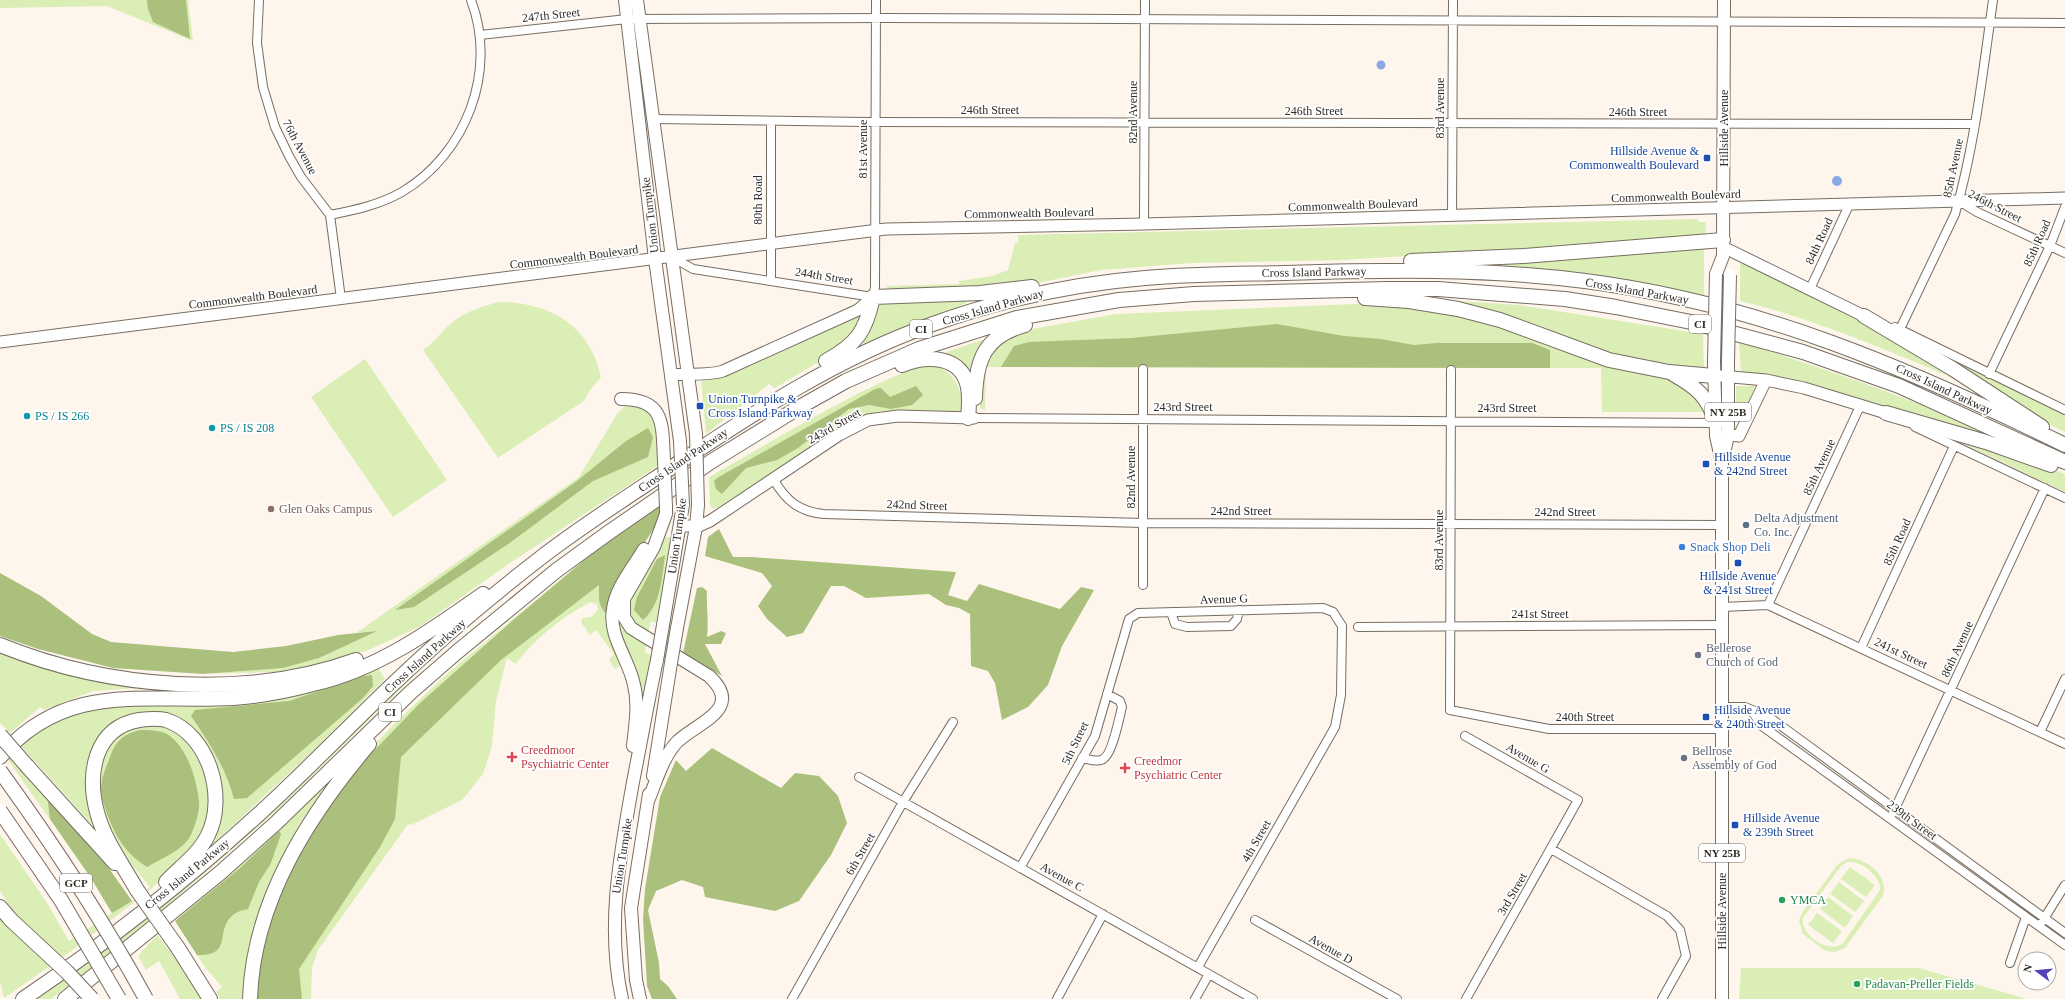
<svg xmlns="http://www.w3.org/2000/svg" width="2065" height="999" font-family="Georgia,serif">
  <rect width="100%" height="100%" fill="#fef6ed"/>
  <path fill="#dbeeb6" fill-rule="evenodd" d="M0,0H188L193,41L107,6L0,8Z
    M1698,219V222H1706L1705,235L1702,237L1344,260L1193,263L1101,270L1023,286L890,293V288H887V286L959,284V281L992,276L1008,270L1015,243H1018V235Z
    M1704,245V296L1645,283L1573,272L1483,264Z
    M1743,263L1900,340L1983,391C1903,357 1824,321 1740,301V264Z
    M967,296L970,301C937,319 900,329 865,344L860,339L872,325L878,301Z
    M1459,301L1519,305L1703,334L1704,370L1633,360L1583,345L1459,303Z
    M499,302C549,302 590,325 601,377L590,390L584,401L498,458L423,350C433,343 438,336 446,328C461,313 479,307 499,302Z
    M1380,303L1459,313L1670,378L1704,402V412H1602L1601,368L986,367L985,410L980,408L981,377L994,346L1021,331L1116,314Z
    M858,314H862L864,321L829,356L775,388L769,384L706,434L701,379L719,378Z
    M988,338L971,377L947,355L946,352Z
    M1739,341C1828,371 1918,399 2002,441L1809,383L1741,373Z
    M365,359L447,480L393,517L311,397Z
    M1950,359L2065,415V432L2044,422Z
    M920,366C925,367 931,366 936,367C955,370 962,394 965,410L960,412L881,411L860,417L717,508H712L710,505L709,477C776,440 848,393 920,366Z
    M1736,386H1755L1744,413L1739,415L1736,411Z
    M632,404C660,411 657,441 659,465L513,561L419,627L366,651L318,664L276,672L203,674L283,668L376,631L356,633L579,477L617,414L625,406Z
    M1954,439L2051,468L2065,474V492Z
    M661,505L660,519L612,593L623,665L615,669L609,660L614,654L596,630L590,635L581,622L583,618L591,617L598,610L597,604L591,602C563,616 534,639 516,664L507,658L496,701L492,746L483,774L462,800L411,825L408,824L318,950L312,968L311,999H256L346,776L391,727L449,672L595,551Z
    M663,536L672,538L656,623L651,621L648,633C642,629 635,626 631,620C620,600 653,555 663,536Z
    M616,613L647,642L645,652L651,655L642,702L619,628Z
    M0,648L167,686L93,691L44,710L40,707L10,733L0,723Z
    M432,658L277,810L137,932L51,999H34L134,927L275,808L418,669Z
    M377,666L385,679L312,752L203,853L218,773L166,716L140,712L117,720L96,739L86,765L87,795L95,828L20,745L44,725L92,708L136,703H212Z
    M132,724H162L184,738L202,763L211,796L206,829L190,853L151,889L70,952L4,998L0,982V918L11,929L19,919L0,891V834L47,903L69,941L112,913L91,878L6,757L10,754C53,802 95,849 132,901L150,887C121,853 82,803 102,757C104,752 106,744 110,741C116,734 125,730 132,724Z
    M340,770L342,771L300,823L272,879L258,917L247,968L245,999H220L216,992L222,987L205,967L175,921L301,808Z
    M1850,858C1868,859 1891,878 1882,897L1845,948L1834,952L1824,950L1803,934L1799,920L1802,913L1838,864ZM1847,862C1861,860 1881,876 1880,890L1843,943C1829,955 1800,935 1803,918L1841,866Z
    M1850,867L1875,885L1866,897L1841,879Z
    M1839,882L1864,901L1855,912L1830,894Z
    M1828,897L1853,916L1845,928L1820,909Z
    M1817,913L1842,931L1833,943L1808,925Z
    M157,935L189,975L201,999H180L159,961L146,970L138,956Z
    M1741,968H1919L2027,999H1739Z"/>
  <path fill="#aac07c" d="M147,0H186L190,39L153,22L148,9Z
    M1277,324L1344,336L1381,339L1414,345L1437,343H1532L1550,350V368L1001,367L1014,346L1029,342L1131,338Z
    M916,386L923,395L912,405L891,409L869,405L849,409L798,448L777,460L746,468L722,494L716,489L714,481L717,478L875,389L881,388L890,397Z
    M648,428L653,437L648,457L593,481L511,542L414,607L395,610L577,481L626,441Z
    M661,505L660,519L612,593L609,617C597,604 599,601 599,585L501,660L401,757L395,819L380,847L299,969L302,999H256V967L271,910L311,832L347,779L419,704L511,622L595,551Z
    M719,529L733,557H751L956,572L948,595L967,601L979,584L1060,609L1081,587L1094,590L1062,646L1048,685L1028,707L1002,720L995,683L988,671L971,666L970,614L959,608L946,605L929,594L866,598L844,586H831L803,633L787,637L767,619L758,606L772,586L762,573L705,556L708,537Z
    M665,555C662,577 661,605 643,620L634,610L637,597L657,559Z
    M0,573L41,596L92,634L111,642L233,652L286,646L338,635L377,631L319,658L283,668L203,674L113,668L38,649L0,636Z
    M702,587L707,591C706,606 709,621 707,637L721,631L726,633L721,644H705L722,676L683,653L697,588Z
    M372,675L373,686L363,698L247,798L234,799C226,768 209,742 191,716L195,710L289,701L363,676Z
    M140,730C148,730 159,730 167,734C187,746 197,780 199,802C200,812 194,831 188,840C178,852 161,859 147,867C125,853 116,837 107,814C105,806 101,798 101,790C101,780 105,769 109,760C115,742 121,735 140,730Z
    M712,748L781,788L795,773L819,776L838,796L847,823L831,855L799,901L775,911L705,897L703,887L682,880L656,891L648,910L659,963L660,979L668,986L677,999H652L647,986L643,919L645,889L660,797L676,760L686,771Z
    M47,795L108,867L132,901L112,913L91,878L50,819Z
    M279,831L281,834L271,863L259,882L248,909C243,910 236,912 233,915C214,931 234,956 197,955L175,921L240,868Z"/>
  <path fill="#8ba9e6" d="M1376.5 65a4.5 4.5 0 1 1 9 0a4.5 4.5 0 1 1-9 0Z
    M1832 181a5 5 0 1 1 10 0a5 5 0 1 1-10 0Z"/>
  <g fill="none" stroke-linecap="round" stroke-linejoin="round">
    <defs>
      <path id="street" d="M259,0L257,43L263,87L275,127L289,156L301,177L330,215L341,299
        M480,35L627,19L886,18L2065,23
        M653,119L865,122L1974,124
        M1959,201L1977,212L2065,253
        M330,215C355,210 379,205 402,192C466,154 498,71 471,0
        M1452,216L1453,0
        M1144,224L1145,0
        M672,257L693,269L873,297L875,287L876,0
        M771,280V121
        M1810,289L1850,203
        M1895,327L2065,410
        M1900,329L1955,214C1975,145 1983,71 1993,0
        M1451,370L1450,710L1549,729H1722
        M1989,374L2050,246L2065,207
        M974,418L1716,423
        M1915,427L2065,498
        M774,480C786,501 800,512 824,514L1143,523L1722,525
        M1143,585V369
        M1768,605L1861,404
        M1722,607L1768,605L2065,744
        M1171,612L1175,624L1187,627L1231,626L1237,619L1239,610
        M1358,627L1722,625
        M1861,648L1954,446
        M1722,707H1745L1769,717L2065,933
        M1751,710L1762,726L2065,945
        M2040,732L2065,679
        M1465,736L1578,800L1466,999
        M1082,758C1088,759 1095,762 1101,760C1112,758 1119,718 1122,707L1120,701L1107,694
        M859,777L1253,999
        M1893,813L2045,488
        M1551,849L1667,916L1680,930L1686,956L1662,999
        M1020,868L1095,736L1129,619L1138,613L1323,608L1333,612L1342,626L1341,695L1335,727L1198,967
        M1255,920L1397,999
        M2042,922L2065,885
        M2010,963L2026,917
        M792,999L903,802L953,722
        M1057,999L1103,914
        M1195,999L1209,974"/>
      <path id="secondary" d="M1723,247L1864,316
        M0,342L886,229L1144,224L2065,198
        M671,375C687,373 709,376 723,371L858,310L873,297
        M1721,376L1766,380L1804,388L1886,413
        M1728,435L1739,436L1766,380
        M681,526H699L710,521L839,435L868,420L898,416L974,418"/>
      <path id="primary" d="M625,0L655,259L680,441
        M637,0L696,434
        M1716,274L1723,256V247L1724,0
        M1714,361L1716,436L1721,458
        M621,399C666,399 662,425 664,461
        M663,625L683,505
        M677,628L696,527L698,505
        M633,746C635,726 639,705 634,685C629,659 608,636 613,609C616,587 633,568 644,549
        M653,776L671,663
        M648,801C656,782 662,759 676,743C695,723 746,710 709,676L631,628L624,617V599L654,547L666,514V507
        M622,999C606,926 620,855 633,782C641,742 648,701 657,660
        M640,999L636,980L631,908L649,794
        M1722,999V463L1728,435V361"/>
      <path id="highway" d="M1411,261L1523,256L1723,240
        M1365,298L1409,301L1458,309L1500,320L1609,360L1669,372L1714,376
        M1864,316L1953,369L2042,427
        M826,361C857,344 866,331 873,297L980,293L1032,287
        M902,365C927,355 961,355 968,387C970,398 969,408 968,418
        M1673,374C1696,387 1708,396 1716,423
        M975,398C976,359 985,336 1025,325
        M1886,413L1986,442L2051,465
        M0,645C108,689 245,700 356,660
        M0,757C66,680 145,703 233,698C260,696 287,691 313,684C376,670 431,631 483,594
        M27,766L115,863
        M137,890C123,865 104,840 97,812C87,774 94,728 139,720C147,719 158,718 166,720C209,734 227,797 208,835C199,854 180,867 166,882
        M0,907L11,920
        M178,948L210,999
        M23,999C106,943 187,880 260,813C306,771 349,726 393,684C441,638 491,596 543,556C586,523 632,494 677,464C758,410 838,358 930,325C999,300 1072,284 1145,278C1191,274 1238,274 1284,273C1385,270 1484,268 1585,281C1758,303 1910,369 2065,445
        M65,999L220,873L276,823L411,692L457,652L557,570L608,533L712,461L798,408L846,381L919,349L1017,318L1119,300L1194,294L1387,289H1438L1565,299L1616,307L1691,322L1803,352L1899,386L2065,462
        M250,999C253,902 308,816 369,744"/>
    </defs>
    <use href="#street" stroke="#786d61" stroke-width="10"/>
    <use href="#secondary" stroke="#786d61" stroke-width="13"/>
    <use href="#primary" stroke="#786d61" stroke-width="14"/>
    <use href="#highway" stroke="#786d61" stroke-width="16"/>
    <use href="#street" stroke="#fff" stroke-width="8"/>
    <use href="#secondary" stroke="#fff" stroke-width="11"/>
    <use href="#primary" stroke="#fff" stroke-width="12"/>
    <use href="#highway" stroke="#fff" stroke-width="14"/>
    <defs>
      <path id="primary-bridge" d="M1714,361L1716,274
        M1728,361L1730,275
        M696,434L698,505
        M680,441L683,505
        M664,461L666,507
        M657,660L663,625
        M671,663L677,628"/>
      <path id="highway-bridge" d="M0,735L27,766
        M0,771C53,844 103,920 146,999
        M0,811L61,900L119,999
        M137,890L178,948
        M11,920L67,972L92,999"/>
    </defs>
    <use href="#primary-bridge" stroke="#786d61" stroke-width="14" stroke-linecap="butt"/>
    <use href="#highway-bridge" stroke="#786d61" stroke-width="16" stroke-linecap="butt"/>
    <use href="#primary-bridge" stroke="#fff" stroke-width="12"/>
    <use href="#highway-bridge" stroke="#fff" stroke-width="14"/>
  </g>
  <g fill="#1a4fb4" stroke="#fff" stroke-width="1.5">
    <rect x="1703" y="154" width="8" height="8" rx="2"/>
    <rect x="696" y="402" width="8" height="8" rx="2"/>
    <rect x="1702" y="460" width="8" height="8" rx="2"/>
    <rect x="1734" y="559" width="8" height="8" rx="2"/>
    <rect x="1702" y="713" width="8" height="8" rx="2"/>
    <rect x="1731" y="821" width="8" height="8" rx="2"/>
  </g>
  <g fill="#0f9aa8" stroke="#fff" stroke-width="1.5">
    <circle cx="27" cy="416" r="4"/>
    <circle cx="212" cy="428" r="4"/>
  </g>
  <circle fill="#8d6e63" stroke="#fff" stroke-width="1.5" cx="271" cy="509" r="4"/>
  <circle fill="#5c6f8a" stroke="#fff" stroke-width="1.5" cx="1746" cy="525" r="4"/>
  <circle fill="#3f7fe0" stroke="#fff" stroke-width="1.5" cx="1682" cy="547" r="4"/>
  <g fill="#6b7280" stroke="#fff" stroke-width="1.5">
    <circle cx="1698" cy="655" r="4"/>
    <circle cx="1684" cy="758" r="4"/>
  </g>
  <g fill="#e0444e" stroke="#fff" stroke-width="1.5">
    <path d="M510 751h4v4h4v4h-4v4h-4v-4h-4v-4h4z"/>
    <path d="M1123 762h4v4h4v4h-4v4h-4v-4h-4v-4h4z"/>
  </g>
  <g fill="#2e9e5b" stroke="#fff" stroke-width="1.5">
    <circle cx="1782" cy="900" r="4"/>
    <circle cx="1857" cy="984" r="4"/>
  </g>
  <g text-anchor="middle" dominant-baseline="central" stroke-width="3.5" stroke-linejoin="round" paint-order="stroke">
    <g fill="#fff" stroke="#6e6b67" stroke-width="1">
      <rect x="1689" y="315" width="22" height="18" rx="3"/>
      <rect x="910" y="320" width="22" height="18" rx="3"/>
      <rect x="1705" y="403" width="46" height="18" rx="3"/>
      <rect x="379" y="703" width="22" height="18" rx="3"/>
      <rect x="1699" y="844" width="46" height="18" rx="3"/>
      <rect x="60" y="874" width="32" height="18" rx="3"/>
    </g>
    <g font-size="11" font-weight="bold" fill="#302c26">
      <text x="1700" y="324">CI</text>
      <text x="921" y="329">CI</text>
      <text x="1728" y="412">NY 25B</text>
      <text x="390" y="712">CI</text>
      <text x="1722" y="853">NY 25B</text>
      <text x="76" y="883">GCP</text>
    </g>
    <g font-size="12" fill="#302c26" stroke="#fff">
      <text transform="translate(551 15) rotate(-6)">247th Street</text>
      <text transform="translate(1440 108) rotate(-90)">83rd Avenue</text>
      <text x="990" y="110">246th Street</text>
      <text x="1314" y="111">246th Street</text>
      <text transform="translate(1133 112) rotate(-90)">82nd Avenue</text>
      <text x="1638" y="112">246th Street</text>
      <text transform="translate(1724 128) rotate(-90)">Hillside Avenue</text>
      <text transform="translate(300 147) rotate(62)">76th Avenue</text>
      <text transform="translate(863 149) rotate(-90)">81st Avenue</text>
      <text transform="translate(1953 168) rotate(-78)">85th Avenue</text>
      <text transform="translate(1676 196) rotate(-2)">Commonwealth Boulevard</text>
      <text transform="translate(758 200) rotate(-90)">80th Road</text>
      <text transform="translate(1353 205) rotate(-2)">Commonwealth Boulevard</text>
      <text transform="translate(1995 206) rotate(27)">246th Street</text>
      <text transform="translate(1029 213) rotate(-1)">Commonwealth Boulevard</text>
      <text transform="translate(650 215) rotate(-97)">Union Turnpike</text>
      <text transform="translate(1819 241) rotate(-65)">84th Road</text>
      <text transform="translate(2037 243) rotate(-66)">85th Road</text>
      <text transform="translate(574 257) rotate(-7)">Commonwealth Boulevard</text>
      <text transform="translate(1314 272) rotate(-1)">Cross Island Parkway</text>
      <text transform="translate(824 276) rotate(9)">244th Street</text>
      <text transform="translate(1637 291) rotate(10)">Cross Island Parkway</text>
      <text transform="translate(253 297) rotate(-7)">Commonwealth Boulevard</text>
      <text transform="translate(993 307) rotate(-16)">Cross Island Parkway</text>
      <text transform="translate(1944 389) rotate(25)">Cross Island Parkway</text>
      <text x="1183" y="407">243rd Street</text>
      <text x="1507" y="408">243rd Street</text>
      <text transform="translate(834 426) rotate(-30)">243rd Street</text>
      <text transform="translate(683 460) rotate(-34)">Cross Island Parkway</text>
      <text transform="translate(1819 467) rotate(-65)">85th Avenue</text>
      <text transform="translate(1131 477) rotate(-90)">82nd Avenue</text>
      <text transform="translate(917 505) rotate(2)">242nd Street</text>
      <text x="1241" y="511">242nd Street</text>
      <text x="1565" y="512">242nd Street</text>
      <text transform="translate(677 536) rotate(-82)">Union Turnpike</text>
      <text transform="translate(1439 540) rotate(-90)">83rd Avenue</text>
      <text transform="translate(1897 542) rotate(-65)">85th Road</text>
      <text transform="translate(1224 599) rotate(-2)">Avenue G</text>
      <text x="1540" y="614">241st Street</text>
      <text transform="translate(1957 649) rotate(-65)">86th Avenue</text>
      <text transform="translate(1901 653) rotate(25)">241st Street</text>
      <text transform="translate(425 656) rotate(-42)">Cross Island Parkway</text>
      <text x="1585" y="717">240th Street</text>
      <text transform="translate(1075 743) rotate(-64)">5th Street</text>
      <text transform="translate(1528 758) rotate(30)">Avenue G</text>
      <text transform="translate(1912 820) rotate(36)">239th Street</text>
      <text transform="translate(1256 841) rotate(-60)">4th Street</text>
      <text transform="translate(860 854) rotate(-60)">6th Street</text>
      <text transform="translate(622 856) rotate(-81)">Union Turnpike</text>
      <text transform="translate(187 874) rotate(-39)">Cross Island Parkway</text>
      <text transform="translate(1062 877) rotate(29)">Avenue C</text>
      <text transform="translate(1512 894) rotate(-60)">3rd Street</text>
      <text transform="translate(1722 911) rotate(-90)">Hillside Avenue</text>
      <text transform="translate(1331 949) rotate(29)">Avenue D</text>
    </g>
    <g font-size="12" fill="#164399" stroke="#fff" text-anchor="start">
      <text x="1699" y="151" text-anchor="end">Hillside Avenue &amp;<tspan x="1699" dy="14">Commonwealth Boulevard</tspan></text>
      <text x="708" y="399">Union Turnpike &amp;<tspan x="708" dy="14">Cross Island Parkway</tspan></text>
      <text x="1714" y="457">Hillside Avenue<tspan x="1714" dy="14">&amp; 242nd Street</tspan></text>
      <text x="1738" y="576" text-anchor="middle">Hillside Avenue<tspan x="1738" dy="14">&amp; 241st Street</tspan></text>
      <text x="1714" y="710">Hillside Avenue<tspan x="1714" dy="14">&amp; 240th Street</tspan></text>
      <text x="1743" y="818">Hillside Avenue<tspan x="1743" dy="14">&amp; 239th Street</tspan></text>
    </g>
    <g font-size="12" fill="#0d838f" stroke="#fff" text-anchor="start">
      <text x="35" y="416">PS / IS 266</text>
      <text x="220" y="428">PS / IS 208</text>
    </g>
    <g font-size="12" fill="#785e54" stroke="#fff" text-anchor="start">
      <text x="279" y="509">Glen Oaks Campus</text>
    </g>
    <g font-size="12" fill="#4e5e75" stroke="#fff" text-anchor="start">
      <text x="1754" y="518">Delta Adjustment<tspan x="1754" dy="14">Co. Inc.</tspan></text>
    </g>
    <g font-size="12" fill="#366cbe" stroke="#fff" text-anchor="start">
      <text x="1690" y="547">Snack Shop Deli</text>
    </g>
    <g font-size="12" fill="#5b616d" stroke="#fff" text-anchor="start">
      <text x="1706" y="648">Bellerose<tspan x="1706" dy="14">Church of God</tspan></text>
      <text x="1692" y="751">Bellrose<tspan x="1692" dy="14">Assembly of God</tspan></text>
    </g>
    <g font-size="12" fill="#be3a42" stroke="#fff" text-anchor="start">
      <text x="521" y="750">Creedmoor<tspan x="521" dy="14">Psychiatric Center</tspan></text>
      <text x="1134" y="761">Creedmor<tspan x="1134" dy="14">Psychiatric Center</tspan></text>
    </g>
    <g font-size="12" fill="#27864d" stroke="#fff" text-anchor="start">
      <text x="1790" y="900">YMCA</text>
      <text x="1865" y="984">Padavan-Preller Fields</text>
    </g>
  </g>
  <g transform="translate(2037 971) rotate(286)"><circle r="19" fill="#ffffff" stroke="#acaba8"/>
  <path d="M0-3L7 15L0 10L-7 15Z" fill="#5540b8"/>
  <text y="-6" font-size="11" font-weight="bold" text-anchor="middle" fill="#302c26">N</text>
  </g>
</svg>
